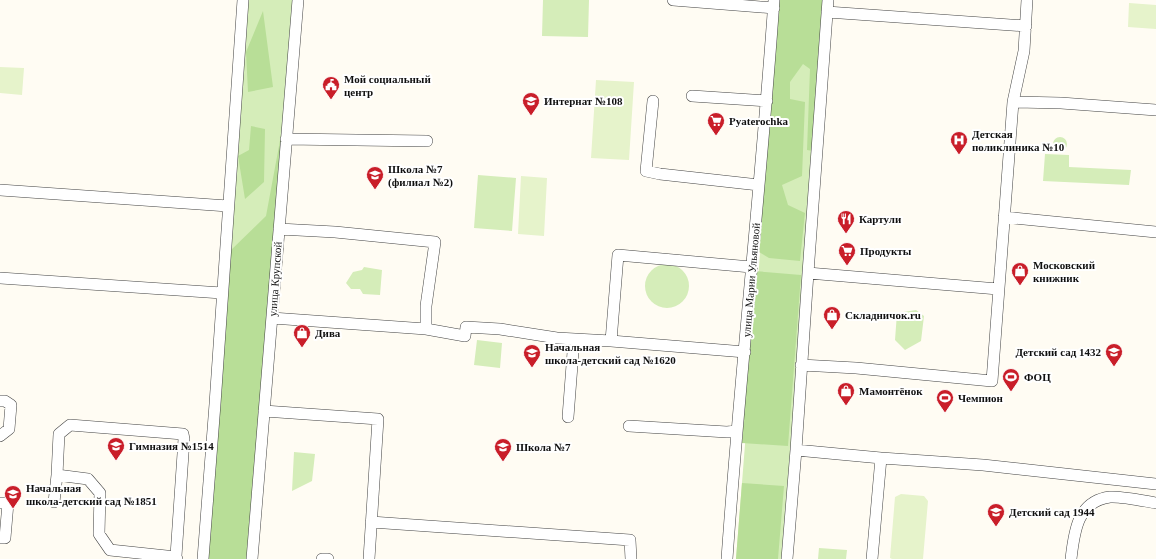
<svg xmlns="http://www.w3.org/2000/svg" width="1156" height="559" font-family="Georgia,serif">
  <rect width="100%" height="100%" fill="#fffcf3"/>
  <path fill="#d5edb9" d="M248,0H294L249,559H207Z
    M543,0H589L588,37L542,36Z
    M780,0H827L783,559H736Z
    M1053 144a7 7 0 1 1 14 0a7 7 0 1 1-14 0Z
    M1045,154L1069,155V167L1131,170L1129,185L1043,181Z
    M478,175L516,178L512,231L474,228Z
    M645 286a22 22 0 1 1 44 0a22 22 0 1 1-44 0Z
    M364,267L382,270L380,295L363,294L360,289H351L346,283L353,272L362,270Z
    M916,310L924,316L921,341L905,350L895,340L897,313Z
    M477,340L502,343L500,368L474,365Z
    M294,452L315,454L312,481L292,491Z
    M819,548L847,550L846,559H818Z"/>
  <path fill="#b8de97" d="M779,0H824L813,151L807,150L810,69L803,64L790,82V99L805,102L802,176L782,185L788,205L805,213L800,261L769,258L759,252Z
    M263,11L273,87L248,92L246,52Z
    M284,119L248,559H208L229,252L266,216Z
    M251,126L265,129L264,182L245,199L238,156L249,150Z
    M754,271L801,275L788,446L742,443Z
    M742,483L784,486L778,559H736Z"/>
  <path fill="#e6f3cb" d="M1129,3L1156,5V29L1128,27Z
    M0,67L24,68L22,95L0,93Z
    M596,80L634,82L629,160L591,158Z
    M521,176L547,178L544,236L518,234Z
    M901,494L924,496L928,501L923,559H892L890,558L895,497Z"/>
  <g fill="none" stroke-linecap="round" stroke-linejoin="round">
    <defs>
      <path id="minor" d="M673,0L774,8
        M827,12L1026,26
        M692,96L767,101
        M653,101L646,171L660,174L759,185
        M1013,102L1061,103L1156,110
        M286,139L427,141
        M0,190L228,206
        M1004,217L1156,232
        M808,273L998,289
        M0,278L222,293
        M272,318L426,329V306L435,242L335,232L279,229
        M426,329L465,336L466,327L500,329L557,338L611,341
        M745,352L611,341L618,255L751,267
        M801,365L856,368L992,381L1013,102L1024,51L1027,0
        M0,401H5L11,405L9,429L0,436
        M264,411L378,419L369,559
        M568,417L574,339
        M629,426L727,432L736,431
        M796,450L881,458L983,465L1156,484
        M54,502L57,475
        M0,503H8L5,538H0
        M371,522L630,540L631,559
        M176,557L110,550L99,534L100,493L88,479L57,475L59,434L70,425L183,434L184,439L176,556V557L177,559
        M203,559L215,404L243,0
        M252,559L298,0
        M322,559H328
        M727,559C740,373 761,187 774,0
        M787,559L796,450L808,273L828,0
        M872,559L881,458
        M1071,559C1074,533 1077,501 1110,497C1121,496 1144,501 1156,503"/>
    </defs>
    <use href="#minor" stroke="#434343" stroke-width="12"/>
    <use href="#minor" stroke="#fff" stroke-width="11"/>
  </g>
  <defs>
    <symbol id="civic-pin" viewBox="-11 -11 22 30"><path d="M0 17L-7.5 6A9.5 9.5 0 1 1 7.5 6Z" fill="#c91e29" stroke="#fff"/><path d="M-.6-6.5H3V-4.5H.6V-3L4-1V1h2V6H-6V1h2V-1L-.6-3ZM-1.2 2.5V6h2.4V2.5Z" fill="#fff"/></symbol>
    <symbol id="school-pin" viewBox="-11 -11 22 30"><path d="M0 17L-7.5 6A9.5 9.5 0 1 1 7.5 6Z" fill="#c91e29" stroke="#fff"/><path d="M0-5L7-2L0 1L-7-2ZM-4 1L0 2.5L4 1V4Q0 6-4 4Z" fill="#fff"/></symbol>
    <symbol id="supermarket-pin" viewBox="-11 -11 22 30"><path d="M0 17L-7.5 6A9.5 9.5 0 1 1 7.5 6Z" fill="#c91e29" stroke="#fff"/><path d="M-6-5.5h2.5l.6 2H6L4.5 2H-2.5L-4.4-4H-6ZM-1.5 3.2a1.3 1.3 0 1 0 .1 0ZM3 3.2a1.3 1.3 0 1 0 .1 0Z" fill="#fff"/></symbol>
    <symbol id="hospital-pin" viewBox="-11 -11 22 30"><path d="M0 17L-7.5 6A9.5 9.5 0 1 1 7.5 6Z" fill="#c91e29" stroke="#fff"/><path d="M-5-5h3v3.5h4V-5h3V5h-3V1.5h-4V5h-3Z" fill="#fff"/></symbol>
    <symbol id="restaurant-pin" viewBox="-11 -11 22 30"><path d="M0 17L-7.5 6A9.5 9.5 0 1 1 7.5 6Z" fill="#c91e29" stroke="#fff"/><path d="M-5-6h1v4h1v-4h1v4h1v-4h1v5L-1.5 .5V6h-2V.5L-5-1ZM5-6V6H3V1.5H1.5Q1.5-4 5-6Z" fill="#fff"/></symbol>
    <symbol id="shop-pin" viewBox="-11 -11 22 30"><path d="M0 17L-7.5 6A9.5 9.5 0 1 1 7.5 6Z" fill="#c91e29" stroke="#fff"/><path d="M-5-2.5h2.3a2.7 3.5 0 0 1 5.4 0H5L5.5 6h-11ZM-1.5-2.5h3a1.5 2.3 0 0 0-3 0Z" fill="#fff"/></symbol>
    <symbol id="stadium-pin" viewBox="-11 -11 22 30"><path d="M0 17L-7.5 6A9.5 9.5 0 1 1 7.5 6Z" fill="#c91e29" stroke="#fff"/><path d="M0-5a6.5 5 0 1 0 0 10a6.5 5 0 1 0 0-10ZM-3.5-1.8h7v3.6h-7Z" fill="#fff"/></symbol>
  </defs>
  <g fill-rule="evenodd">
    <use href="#civic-pin" x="321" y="75" width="20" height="27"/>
    <use href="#school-pin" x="521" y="91" width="20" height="27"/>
    <use href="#supermarket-pin" x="706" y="111" width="20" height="27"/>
    <use href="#hospital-pin" x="949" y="130" width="20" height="27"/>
    <use href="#school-pin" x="365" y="165" width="20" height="27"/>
    <use href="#restaurant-pin" x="836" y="209" width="20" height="27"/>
    <use href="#supermarket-pin" x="837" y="241" width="20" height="27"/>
    <use href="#shop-pin" x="1010" y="261" width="20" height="27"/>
    <use href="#shop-pin" x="822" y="305" width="20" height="27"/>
    <use href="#shop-pin" x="292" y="323" width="20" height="27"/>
    <use href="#school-pin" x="1104" y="342" width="20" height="27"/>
    <use href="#school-pin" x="522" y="343" width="20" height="27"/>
    <use href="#stadium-pin" x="1001" y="367" width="20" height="27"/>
    <use href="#shop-pin" x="836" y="381" width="20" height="27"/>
    <use href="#stadium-pin" x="935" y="388" width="20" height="27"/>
    <use href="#school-pin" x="106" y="436" width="20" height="27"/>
    <use href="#school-pin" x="493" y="437" width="20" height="27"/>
    <use href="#school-pin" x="3" y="484" width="20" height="27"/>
    <use href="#school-pin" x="986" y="502" width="20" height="27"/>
  </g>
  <g text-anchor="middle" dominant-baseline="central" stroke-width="4" stroke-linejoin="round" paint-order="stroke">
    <g font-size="11" font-weight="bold" fill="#101010" stroke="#fff" text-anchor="start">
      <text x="344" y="79">Мой социальный<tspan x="344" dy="13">центр</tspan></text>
      <text x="544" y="101">Интернат №108</text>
      <text x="729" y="121">Pyaterochka</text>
      <text x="972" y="134">Детская<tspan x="972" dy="13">поликлиника №10</tspan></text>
      <text x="388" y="169">Школа №7<tspan x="388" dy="13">(филиал №2)</tspan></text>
      <text x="859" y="219">Картули</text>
      <text x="860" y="251">Продукты</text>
      <text x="1033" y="265">Московский<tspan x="1033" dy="13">книжник</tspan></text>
      <text x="845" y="315">Складничок.ru</text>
      <text x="315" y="333">Дива</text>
      <text x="545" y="347">Начальная<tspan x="545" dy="13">школа-детский сад №1620</tspan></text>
      <text x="1101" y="352" text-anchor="end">Детский сад 1432</text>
      <text x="1024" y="377">ФОЦ</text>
      <text x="859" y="391">Мамонтёнок</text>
      <text x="958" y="398">Чемпион</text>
      <text x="129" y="446">Гимназия №1514</text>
      <text x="516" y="447">Школа №7</text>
      <text x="26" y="488">Начальная<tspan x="26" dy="13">школа-детский сад №1851</tspan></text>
      <text x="1009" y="512">Детский сад 1944</text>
    </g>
    <g font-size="11" fill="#101010" stroke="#fff">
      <text transform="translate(275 279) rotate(-86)">улица Крупской</text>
      <text transform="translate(751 280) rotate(-85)">улица Марии Ульяновой</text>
    </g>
  </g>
</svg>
